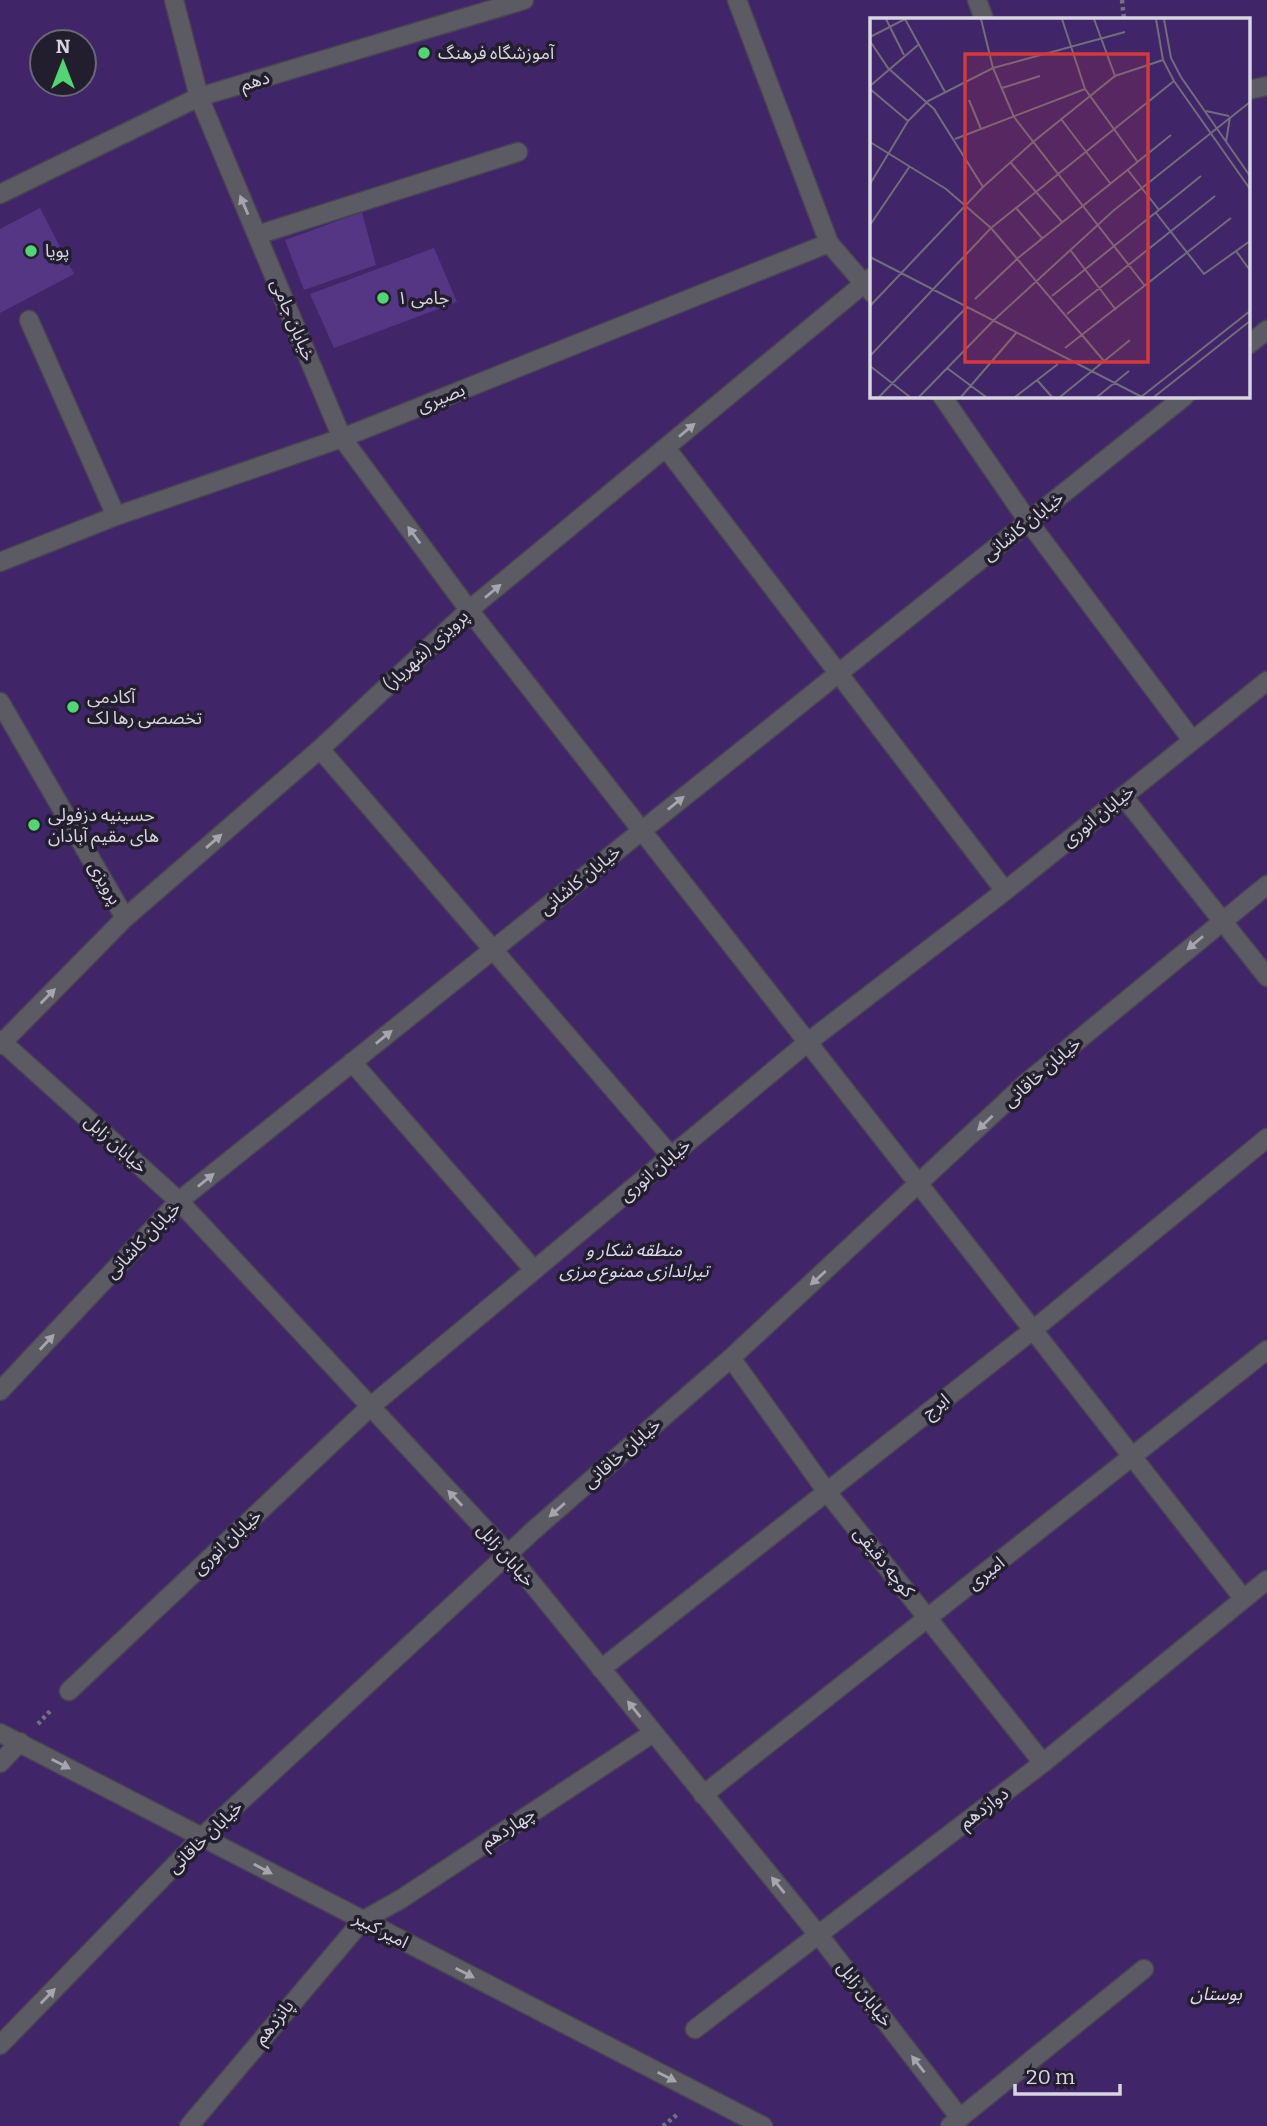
<svg xmlns="http://www.w3.org/2000/svg" width="1267" height="2126" font-family="Bitter,'Noto Sans Arabic',serif">
  <rect width="100%" height="100%" fill="#2d2838"/>
  <path fill="#412569" fill-rule="evenodd" d="M0,0H1267V2126H0ZM872,19H1248V396H872ZM42,42H84V84H42Z"/>
  <path fill="#543684" d="M40,208L74,274L0,313V229Z
    M362,212L376,265L304,290L285,240Z
    M434,248L457,302L334,348L310,294Z"/>
  <g fill="none" stroke-linecap="round" stroke-linejoin="round">
    <defs>
      <path id="minor" d="M174,0L199,97L342,438L469,610L1243,1598
        M737,0L829,243
        M977,0L984,19
        M1248,90L1267,86
        M0,194L199,97L524,0
        M257,235L518,152
        M29,320L116,516
        M1248,345L1267,330
        M942,396L1028,521L1192,740
        M666,448L1005,891
        M0,562L116,516L342,438L829,243L872,293
        M0,702L125,918
        M320,749L671,1156
        M1123,796L1267,977
        M0,1040L179,1201L508,1554L825,1943L960,2118
        M0,1045L125,918L320,749L469,610L872,277
        M352,1062L534,1270
        M731,1358L827,1492L1043,1763
        M0,1391L179,1201L1185,396
        M601,1669L1033,1330L1267,1138
        M69,1691L370,1407L808,1042L1005,891L1267,681
        M0,1733L763,2126
        M0,1763L20,1742
        M703,1795L1267,1350
        M695,2029L1043,1763L1267,1580
        M0,2045L202,1837L535,1529L731,1358L1026,1083L1267,885
        M189,2126L362,1921L401,1899L653,1733
        M950,2126L1144,1969"/>
    </defs>
    <use href="#minor" stroke="#484453" stroke-width="21"/>
    <path stroke="#74707e" stroke-width="4.5" stroke-dasharray="3.5 3.5" stroke-linecap="butt" d="M1122,0L1124,19
      M38,1724L51,1710
      M663,2126L679,2113"/>
    <use href="#minor" stroke="#5c5a63" stroke-width="18"/>
  </g>
  <defs><path id="oneway-solid" d="M-6-.8H1V-3.2L6.5 0L1 3.2V.8H-6Z" transform="scale(1.75)"/></defs>
  <g fill="#a6a4ae">
    <use href="#oneway-solid" transform="translate(244 205) rotate(-113)"/>
    <use href="#oneway-solid" transform="translate(687 430) rotate(-40)"/>
    <use href="#oneway-solid" transform="translate(414 535) rotate(-126)"/>
    <use href="#oneway-solid" transform="translate(493 591) rotate(-40)"/>
    <use href="#oneway-solid" transform="translate(676 803) rotate(-39)"/>
    <use href="#oneway-solid" transform="translate(214 841) rotate(-41)"/>
    <use href="#oneway-solid" transform="translate(1195 943) rotate(140)"/>
    <use href="#oneway-solid" transform="translate(48 996) rotate(-45)"/>
    <use href="#oneway-solid" transform="translate(384 1037) rotate(-39)"/>
    <use href="#oneway-solid" transform="translate(985 1123) rotate(136)"/>
    <use href="#oneway-solid" transform="translate(206 1180) rotate(-39)"/>
    <use href="#oneway-solid" transform="translate(818 1278) rotate(138)"/>
    <use href="#oneway-solid" transform="translate(47 1342) rotate(-47)"/>
    <use href="#oneway-solid" transform="translate(455 1498) rotate(-133)"/>
    <use href="#oneway-solid" transform="translate(557 1510) rotate(139)"/>
    <use href="#oneway-solid" transform="translate(634 1709) rotate(-129)"/>
    <use href="#oneway-solid" transform="translate(61 1764) rotate(27)"/>
    <use href="#oneway-solid" transform="translate(263 1869) rotate(28)"/>
    <use href="#oneway-solid" transform="translate(778 1885) rotate(-129)"/>
    <use href="#oneway-solid" transform="translate(465 1973) rotate(27)"/>
    <use href="#oneway-solid" transform="translate(48 1996) rotate(-46)"/>
    <use href="#oneway-solid" transform="translate(918 2064) rotate(-128)"/>
    <use href="#oneway-solid" transform="translate(667 2077) rotate(27)"/>
  </g>
  <g fill="#52d673" stroke="#231e2e" stroke-width="2.5">
    <circle cx="424" cy="53" r="7"/>
    <circle cx="31" cy="251" r="7"/>
    <circle cx="383" cy="298" r="7"/>
    <circle cx="73" cy="707" r="7"/>
    <circle cx="34" cy="825" r="7"/>
  </g>
  <g text-anchor="middle" dominant-baseline="central" stroke-width="7" stroke-linejoin="round" paint-order="stroke">
    <g font-size="18" fill="#d8d5e0" stroke="#231e2e" text-anchor="start">
      <text x="438" y="53">آموزشگاه فرهنگ</text>
      <text x="45" y="251">پویا</text>
      <text x="397" y="298">جامی ۱</text>
      <text x="87" y="697">آکادمی<tspan x="87" dy="21">تخصصی رها لک</tspan></text>
      <text x="48" y="815">حسینیه دزفولی<tspan x="48" dy="21">های مقیم آبادان</tspan></text>
    </g>
    <g font-size="18" fill="#d8d5e0" stroke="#231e2e">
      <text transform="translate(255 81) rotate(-17)">دهم</text>
      <text transform="translate(293 320) rotate(67)">خیابان جامی</text>
      <text transform="translate(441 398) rotate(-22)">بصیری</text>
      <text transform="translate(1023 526) rotate(-39)">خیابان کاشانی</text>
      <text transform="translate(426 650) rotate(-43)">پرویزی (شهریار)</text>
      <text transform="translate(1098 816) rotate(-39)">خیابان انوری</text>
      <text transform="translate(580 880) rotate(-39)">خیابان کاشانی</text>
      <text transform="translate(105 883) rotate(60)">پرویزی</text>
      <text transform="translate(1042 1072) rotate(-41)">خیابان خاقانی</text>
      <text transform="translate(116 1144) rotate(42)">خیابان زابل</text>
      <text transform="translate(655 1170) rotate(-40)">خیابان انوری</text>
      <text transform="translate(143 1240) rotate(-46)">خیابان کاشانی</text>
      <text transform="translate(936 1406) rotate(-38)">ایرج</text>
      <text transform="translate(622 1453) rotate(-41)">خیابان خاقانی</text>
      <text transform="translate(227 1542) rotate(-43)">خیابان انوری</text>
      <text transform="translate(506 1555) rotate(49)">خیابان زابل</text>
      <text transform="translate(884 1562) rotate(51)">کوچه دقیقی</text>
      <text transform="translate(986 1573) rotate(-38)">امیری</text>
      <text transform="translate(984 1808) rotate(-37)">دوازدهم</text>
      <text transform="translate(508 1828) rotate(-33)">چهاردهم</text>
      <text transform="translate(205 1837) rotate(-44)">خیابان خاقانی</text>
      <text transform="translate(381 1930) rotate(27)">امیر کبیر</text>
      <text transform="translate(865 1994) rotate(52)">خیابان زابل</text>
      <text transform="translate(274 2022) rotate(-51)">پانزدهم</text>
    </g>
    <g font-size="18" font-style="italic" fill="#ddd7ee" stroke="#231e2e">
      <text x="634" y="1250">منطقه شکار و<tspan x="634" dy="21">تیراندازی ممنوع مرزی</tspan></text>
      <text x="1216" y="1994">بوستان</text>
    </g>
  </g>
  <g transform="translate(870 18)">
    <rect width="380" height="380" fill="#2d2838"/>
    <path d="M0,1H380V379H0Z" fill="#412569"/>
    <path fill="none" stroke="#716d7b" stroke-width="2" d="M16,1L34,37M111,1L123,50L144,99L275,268M192,1L215,71M224,1L245,58M286,1L293,42L304,63L380,171M294,1L301,40L311,59L380,158M0,19L35,1L75,74M0,23L18,50L64,91L113,169M0,68L48,27M132,70L170,58M0,71L38,103M99,82L111,111M336,93L359,98M191,101L240,165M85,121L215,71L267,143M0,124L76,171L121,210L234,343M356,124L360,99M141,145L192,204M257,151L289,192M0,166L38,103L58,83L123,50L255,14M146,190L172,220M286,195L334,256L380,223M0,207L40,148M201,233L246,292M366,233L379,251M0,239L272,379M182,278L331,158M105,281L148,240L301,117M0,288L113,169L163,124L245,58L293,42M197,296L345,178M195,330L361,200M0,338L121,210L304,63M0,348L40,379M77,350L116,379M167,362L182,379M9,379L97,289M49,379L124,302L243,193L380,84M91,379L147,314M145,379L188,346M190,379L260,322M227,379L259,353M271,379L380,293M284,379L380,303"/>
    <path fill="#d6393a" fill-opacity="0.15" stroke="#d6393a" stroke-width="3.5" d="M95,36H278V344H95Z"/>
    <rect width="380" height="380" fill="none" stroke="#d8d5e0" stroke-width="3.5"/>
  </g>
  <g transform="translate(63 63)"><circle r="33" fill="#231e2e" stroke="#6b6775" stroke-width="2"/>
  <path d="M0-5L12 26L0 18L-12 26Z" fill="#52d673"/>
  <text y="-10" font-size="19" font-weight="bold" text-anchor="middle" fill="#d8d5e0">N</text>
  </g>
  <path d="M1015 2084v10h105v-10" fill="none" stroke="#d8d5e0" stroke-width="3.5"/>
  <text x="1026" y="2084" font-size="21" fill="#d8d5e0" stroke="#231e2e" stroke-width="5" paint-order="stroke">20 m</text>
</svg>
